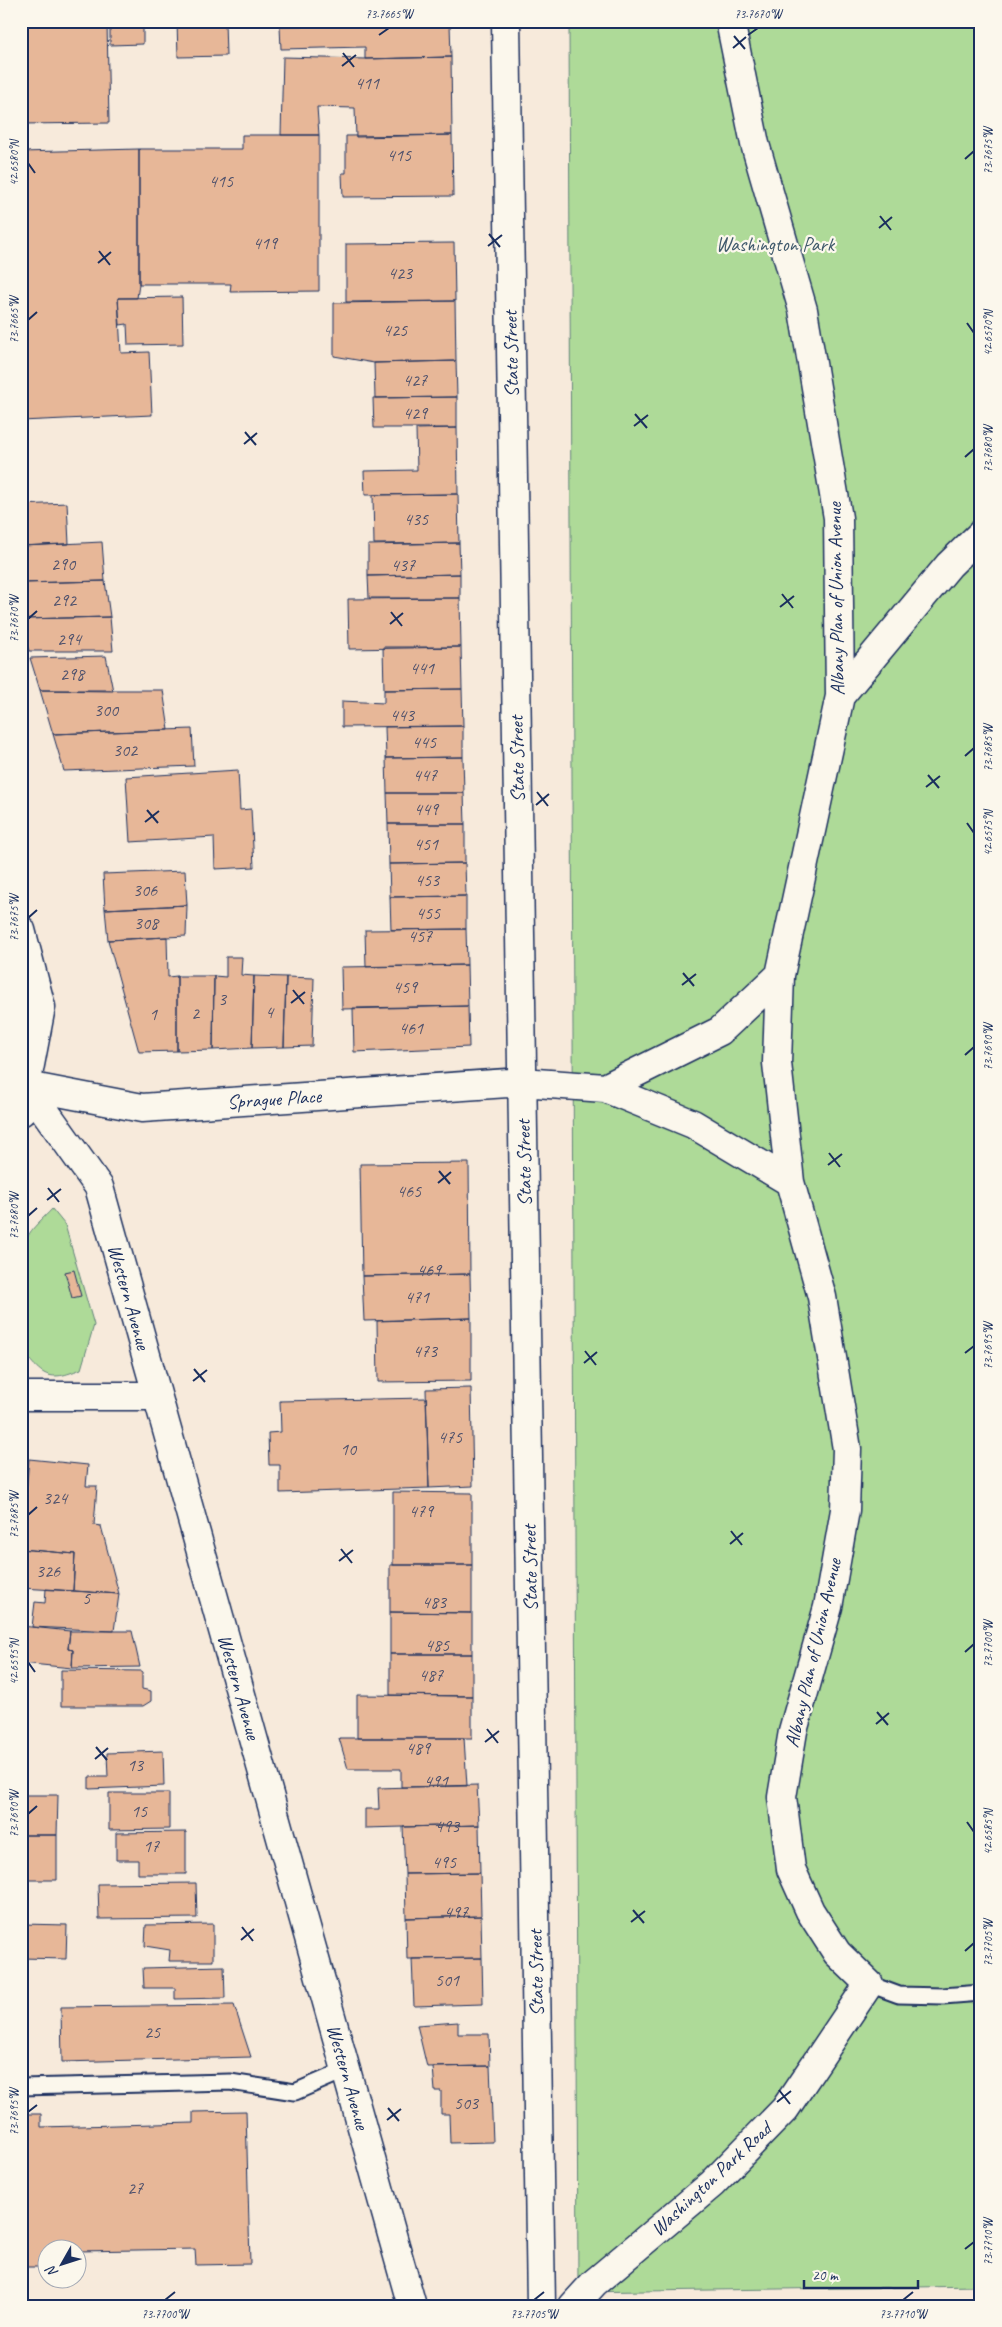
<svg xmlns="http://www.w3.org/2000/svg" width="1002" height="2327" font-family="Caveat,sans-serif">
  <rect width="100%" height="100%" fill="#f7eadb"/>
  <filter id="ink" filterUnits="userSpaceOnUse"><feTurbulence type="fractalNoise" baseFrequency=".02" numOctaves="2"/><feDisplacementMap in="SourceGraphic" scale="10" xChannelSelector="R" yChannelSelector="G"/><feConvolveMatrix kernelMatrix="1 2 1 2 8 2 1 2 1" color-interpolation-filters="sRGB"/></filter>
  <g filter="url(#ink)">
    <path fill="#aeda98" stroke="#64847b" d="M569,21H981V2286L578,2292Z
      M52,1209L65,1225L94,1325L81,1369C70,1373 56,1380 44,1373C40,1371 33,1364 30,1360C18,1341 19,1259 27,1238C31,1228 45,1217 52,1209Z"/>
    <path fill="#e7b798" stroke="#1b2f5e" d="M110,21H143V44L110,45Z
      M177,21H225L226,56L178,57Z
      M365,21H454V24H450L365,25Z
      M107,23L109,123L21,124V25Z
      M450,24L451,57L365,59V47L281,49L280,26Z
      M283,57L365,59L451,57L452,135L356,137L355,108L317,107L319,135H281Z
      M242,135H319V291L230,292L231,284H139V149H242Z
      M452,135L453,196L343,197L342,173H346V136Z
      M139,149V284L137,298H118L121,353L149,352L152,415L21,421V152Z
      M454,243L455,301L346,302V244Z
      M182,297L183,344L128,345L127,324L120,325L118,298Z
      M455,301L456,361L374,363L334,356V303Z
      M456,361L457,397L375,398L374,363Z
      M457,397V428H374L373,398Z
      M457,428L458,494L365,495L364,471L417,470L416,429Z
      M458,494L459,543L374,544L373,495Z
      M67,503L69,544L21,546V505Z
      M102,542L105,581L21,583V546Z
      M459,543L460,574L368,576V545Z
      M460,574V598H369L368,576Z
      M105,581L110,617L21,619V583Z
      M460,598L461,647L349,649L348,599Z
      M110,617L113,651H29L21,627V619Z
      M383,647H461L462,689L384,690Z
      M106,656L113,691L40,690L30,658Z
      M462,689L463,726L342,727V701L384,703V690Z
      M40,690H163L169,730L53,734Z
      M463,726V757L386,758L385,727Z
      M192,729L194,766L64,771L53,734Z
      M463,757L464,793H387L386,758Z
      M238,770L240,810L251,809L254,867L215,869L214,837L130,842L126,777Z
      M387,793H464L465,824H388Z
      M388,824H465V863L389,864Z
      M465,863L466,896L390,897L389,864Z
      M185,871L187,905L105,909L103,874Z
      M466,896V929L391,930L390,897Z
      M187,905L186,936L108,940L105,909Z
      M466,929L467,965L366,967L365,930Z
      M167,937L168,977L177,976V1051L139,1052L108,940Z
      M226,957H242L241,975L254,976L252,1048L213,1050L214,976L226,977Z
      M467,965L468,1006L342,1009L341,967Z
      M177,976H214L213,1050L177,1051Z
      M254,976L286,977L284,1047L252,1048Z
      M286,977L314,978L312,1046L284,1047Z
      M468,1006L469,1047L354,1052L353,1008Z
      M469,1163L470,1274L362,1276L360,1164Z
      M74,1270L81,1296L72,1298L65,1272Z
      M470,1274L471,1318L364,1321L362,1276Z
      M471,1318V1381L378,1382L377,1321Z
      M471,1388L473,1486L429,1488L426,1389Z
      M426,1398L429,1488L280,1493V1465H269L268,1433L281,1432L280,1401Z
      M29,1459L88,1465L86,1486H97L94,1525L101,1526L119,1594L73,1591L75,1554L21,1549Z
      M393,1492L472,1493V1565H393Z
      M21,1549L75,1554L73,1591L21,1588Z
      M390,1565H472V1613L390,1612Z
      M46,1589L119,1594L114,1631L32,1627L35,1602L45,1603Z
      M390,1612L472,1613V1654H390Z
      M21,1626L70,1631L68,1649L73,1650L72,1668L21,1663Z
      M70,1631H132L140,1667L72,1668L73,1650L68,1649Z
      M390,1654H472V1696L390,1695Z
      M61,1670L142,1671V1689L151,1691V1701L143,1706H61Z
      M357,1695L472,1696V1738H357Z
      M339,1738H464L467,1786L401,1787V1769H348Z
      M163,1751L164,1786L89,1789V1777H108L107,1753Z
      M477,1785L479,1825L365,1828V1809H379L378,1788Z
      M109,1793H169V1829L109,1830Z
      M21,1795H58L57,1835H21Z
      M479,1825L480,1873L405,1874L403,1827Z
      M186,1832V1874H138V1860H116V1833Z
      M21,1835H57V1880H21Z
      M480,1873L481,1916L406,1918L405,1874Z
      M196,1883L197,1918L99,1919L98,1884Z
      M481,1916L482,1958L407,1959L406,1918Z
      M21,1924L67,1925L66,1959L21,1958Z
      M213,1924V1961H169L170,1950L145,1946L146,1925Z
      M482,1958L483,2004L414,2006L412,1959Z
      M224,1966L225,1998L175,1999V1988H144L143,1968Z
      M234,2005L251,2057L62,2062L61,2007Z
      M458,2022V2034H489L490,2066L427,2067L417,2025Z
      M490,2066L493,2142L450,2143L449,2114H441V2091H435L433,2067Z
      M246,2111L250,2264L196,2265L195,2249L78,2251L48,2250V2252H44V2267H21V2114H41V2127L193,2123V2112Z"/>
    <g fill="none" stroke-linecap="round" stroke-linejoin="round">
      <defs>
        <path id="service" d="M869,1984L899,1995L943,1996L981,1993
          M21,2087L230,2082L295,2092L346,2070"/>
        <path id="minor" d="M506,21L541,2306
          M730,21L755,144L803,310L838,518L840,696L780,975L777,1063L790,1182
          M840,696L949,565L981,534
          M27,1086L142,1108L522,1082L605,1088L693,1124L790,1182L822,1297L847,1449L845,1510L828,1607L793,1731L782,1797L791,1869L810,1911L837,1953L869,1984L785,2109L712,2184L594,2283L573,2306
          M605,1088L720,1031L780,975"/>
        <path id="tertiary" d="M27,1086L99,1187L412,2306
          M21,1396H157"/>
        <path id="primary" d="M21,930L41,1007L21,1112"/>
      </defs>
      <use href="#service" stroke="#1b2f5e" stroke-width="19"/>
      <use href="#minor" stroke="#1b2f5e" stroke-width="31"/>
      <use href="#tertiary" stroke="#1b2f5e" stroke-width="31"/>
      <use href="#primary" stroke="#1b2f5e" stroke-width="31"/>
      <use href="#service" stroke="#fbf7ec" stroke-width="15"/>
      <use href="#minor" stroke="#fbf7ec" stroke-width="28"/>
      <use href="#tertiary" stroke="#fbf7ec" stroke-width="28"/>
      <use href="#primary" stroke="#fbf7ec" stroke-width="28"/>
    </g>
  </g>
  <path fill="none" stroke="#1b2f5e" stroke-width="2" d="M379,35L389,28M748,35L758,28M734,36L745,49M733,48L746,37M343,53L354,67M342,66L356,55M965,159L974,151M28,163L35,173M880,216L891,230M879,228L892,217M489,234L500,247M488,246L502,235M99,251L110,265M98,263L111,252M28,320L37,312M967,323L974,333M635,414L647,428M634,426L648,415M245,432L256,445M244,444L257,433M965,457L974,449M782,594L793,608M780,607L794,596M391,612L402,626M28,619L37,611M390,624L403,613M965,756L974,748M928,775L939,788M926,787L940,776M537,792L548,806M536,805L549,794M147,810L158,823M145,822L159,811M967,823L974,833M28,918L37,910M683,973L694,986M682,985L696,974M293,990L304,1004M291,1003L305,992M965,1055L974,1047M829,1153L840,1167M828,1165L842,1154M439,1171L450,1184M438,1183L451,1172M48,1188L59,1202M47,1200L61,1189M28,1216L37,1208M585,1351L596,1365M965,1353L974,1346M584,1363L597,1352M194,1369L205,1382M193,1381L207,1370M28,1515L37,1507M731,1531L742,1545M730,1544L743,1533M341,1549L352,1563M339,1561L353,1550M965,1652L974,1644M28,1662L35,1672M877,1712L888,1725M876,1724L889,1713M487,1729L498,1743M485,1742L499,1731M96,1747L107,1760M95,1759L108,1748M28,1814L37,1806M967,1822L974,1832M633,1910L644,1923M631,1922L645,1911M242,1927L253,1941M241,1940L254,1929M965,1951L974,1943M779,2090L790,2104M777,2102L791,2091M388,2108L399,2121M28,2112L37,2105M387,2120L401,2109M965,2249L974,2242M165,2300L175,2292M534,2300L544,2292M903,2300L913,2292"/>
  <g text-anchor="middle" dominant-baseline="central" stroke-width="4.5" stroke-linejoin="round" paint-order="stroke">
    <g font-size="18" fill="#4e516c">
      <text x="367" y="83">411</text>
      <text x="399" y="155">415</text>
      <text x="221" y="181">415</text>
      <text x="265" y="243">419</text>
      <text x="400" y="273">423</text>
      <text x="395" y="330">425</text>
      <text x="415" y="380">427</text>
      <text x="415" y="413">429</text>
      <text x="416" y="519">435</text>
      <text x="63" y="564">290</text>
      <text x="403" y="565">437</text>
      <text x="64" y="600">292</text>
      <text x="69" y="639">294</text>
      <text x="422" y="668">441</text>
      <text x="72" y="674">298</text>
      <text x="106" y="710">300</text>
      <text x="402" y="715">443</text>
      <text x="424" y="742">445</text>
      <text x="125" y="750">302</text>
      <text x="425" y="775">447</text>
      <text x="426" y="809">449</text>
      <text x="426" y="844">451</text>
      <text x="427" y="880">453</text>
      <text x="145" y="890">306</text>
      <text x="428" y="913">455</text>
      <text x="146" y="923">308</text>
      <text x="420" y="936">457</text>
      <text x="405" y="987">459</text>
      <text x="222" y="999">3</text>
      <text x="269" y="1012">4</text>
      <text x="195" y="1013">2</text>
      <text x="153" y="1014">1</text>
      <text x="411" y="1028">461</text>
      <text x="409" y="1191">465</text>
      <text x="429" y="1270">469</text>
      <text x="417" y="1297">471</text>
      <text x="425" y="1351">473</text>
      <text x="450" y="1437">475</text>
      <text x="348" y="1449">10</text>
      <text x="55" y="1498">324</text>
      <text x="421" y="1511">479</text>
      <text x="48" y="1571">326</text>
      <text x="86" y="1598">5</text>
      <text x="434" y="1602">483</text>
      <text x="437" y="1645">485</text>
      <text x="431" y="1675">487</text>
      <text x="418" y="1748">489</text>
      <text x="135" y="1765">13</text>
      <text x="436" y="1781">491</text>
      <text x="139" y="1811">15</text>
      <text x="447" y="1826">493</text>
      <text x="151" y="1846">17</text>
      <text x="444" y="1862">495</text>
      <text x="456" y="1912">497</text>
      <text x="447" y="1980">501</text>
      <text x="152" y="2032">25</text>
      <text x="466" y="2103">503</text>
      <text x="135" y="2188">27</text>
    </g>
    <g font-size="20" fill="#405a6c" stroke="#fbf7ec">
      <text x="775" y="244">Washington Park</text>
    </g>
    <g font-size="20" fill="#1b2f5e" stroke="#fbf7ec">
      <text transform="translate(511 354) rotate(-91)">State Street</text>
      <text transform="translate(836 599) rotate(-91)">Albany Plan of Union Avenue</text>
      <text transform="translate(517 759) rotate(-91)">State Street</text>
      <text transform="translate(274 1099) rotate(-4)">Sprague Place</text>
      <text transform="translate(524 1163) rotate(-91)">State Street</text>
      <text transform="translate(129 1297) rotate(74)">Western Avenue</text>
      <text transform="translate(530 1568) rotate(-91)">State Street</text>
      <text transform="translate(813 1653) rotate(-77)">Albany Plan of Union Avenue</text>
      <text transform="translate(239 1687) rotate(74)">Western Avenue</text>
      <text transform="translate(536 1973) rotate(-91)">State Street</text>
      <text transform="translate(348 2077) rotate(74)">Western Avenue</text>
      <text transform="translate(711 2179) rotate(-43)">Washington Park Road</text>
    </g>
  </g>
  <rect width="1002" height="2327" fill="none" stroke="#fbf7ec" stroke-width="55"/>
  <g transform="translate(62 2264) rotate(231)"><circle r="24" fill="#fbf7ec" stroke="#a1a7b3"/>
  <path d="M0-4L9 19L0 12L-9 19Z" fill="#1b2f5e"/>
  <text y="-8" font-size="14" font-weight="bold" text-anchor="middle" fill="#1b2f5e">N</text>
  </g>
  <path d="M804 2280v8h114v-8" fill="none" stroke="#1b2f5e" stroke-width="2.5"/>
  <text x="812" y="2280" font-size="15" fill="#1b2f5e" stroke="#fbf7ec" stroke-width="4" paint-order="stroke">20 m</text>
  <rect x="28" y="28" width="946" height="2272" fill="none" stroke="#1b2f5e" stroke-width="2"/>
  <g font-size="12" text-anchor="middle" fill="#1b2f5e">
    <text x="389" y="18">73.7665°W</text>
    <text x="758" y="18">73.7670°W</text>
    <text transform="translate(988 151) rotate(-90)" y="4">73.7675°W</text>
    <text transform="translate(14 163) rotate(-90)" y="4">42.6580°N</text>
    <text transform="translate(14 320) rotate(-90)" y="4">73.7665°W</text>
    <text transform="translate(988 333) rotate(-90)" y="4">42.6570°N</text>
    <text transform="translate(988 449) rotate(-90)" y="4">73.7680°W</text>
    <text transform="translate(14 619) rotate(-90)" y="4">73.7670°W</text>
    <text transform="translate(988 748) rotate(-90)" y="4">73.7685°W</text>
    <text transform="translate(988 833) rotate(-90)" y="4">42.6575°N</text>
    <text transform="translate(14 918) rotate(-90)" y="4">73.7675°W</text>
    <text transform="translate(988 1047) rotate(-90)" y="4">73.7690°W</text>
    <text transform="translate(14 1216) rotate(-90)" y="4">73.7680°W</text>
    <text transform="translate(988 1346) rotate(-90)" y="4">73.7695°W</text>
    <text transform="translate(14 1515) rotate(-90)" y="4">73.7685°W</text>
    <text transform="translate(988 1644) rotate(-90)" y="4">73.7700°W</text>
    <text transform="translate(14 1662) rotate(-90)" y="4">42.6595°N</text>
    <text transform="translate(14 1814) rotate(-90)" y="4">73.7690°W</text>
    <text transform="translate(988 1832) rotate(-90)" y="4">42.6585°N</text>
    <text transform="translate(988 1943) rotate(-90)" y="4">73.7705°W</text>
    <text transform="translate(14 2112) rotate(-90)" y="4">73.7695°W</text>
    <text transform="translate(988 2242) rotate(-90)" y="4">73.7710°W</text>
    <text x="165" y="2318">73.7700°W</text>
    <text x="534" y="2318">73.7705°W</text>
    <text x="903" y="2318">73.7710°W</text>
  </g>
</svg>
